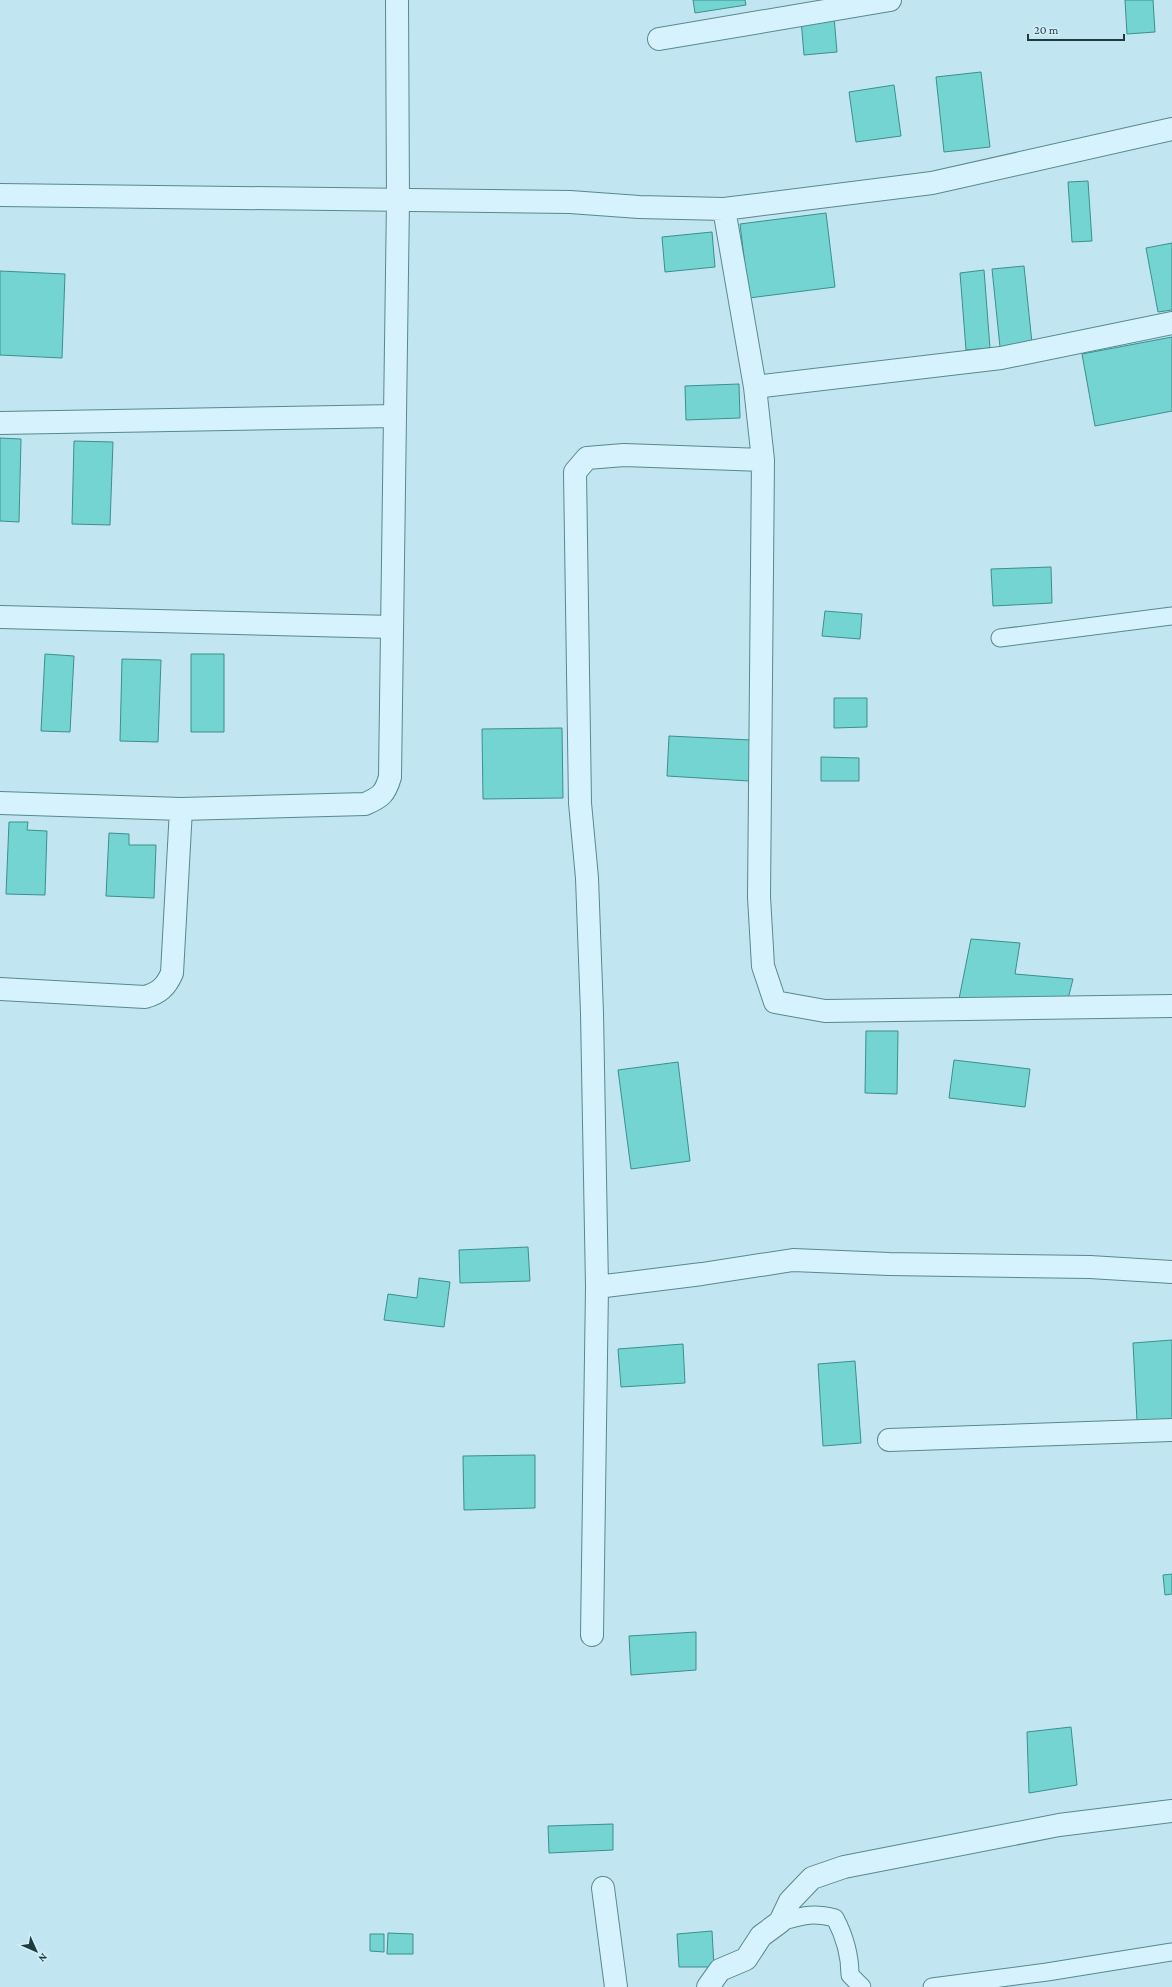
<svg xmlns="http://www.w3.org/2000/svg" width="1172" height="1987" font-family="'Crimson Pro',serif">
  <rect width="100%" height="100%" fill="#c2e5f2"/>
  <path fill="#74d4d2" stroke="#3a908d" d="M693,0H745L746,5L695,13Z
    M1125,0H1153L1155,32L1127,34Z
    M834,17L837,52L804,55L801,20Z
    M981,72L990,147L944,152L936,77Z
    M894,85L901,136L856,142L849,92Z
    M1088,181L1092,241L1072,242L1068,182Z
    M826,213L835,287L749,298L740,224Z
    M712,232L715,267L665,272L662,237Z
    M1172,243V310L1158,312L1146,248Z
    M1024,266L1032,343L1000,347L992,269Z
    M984,270L990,348L966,350L960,273Z
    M0,271L65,274L62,358L0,355Z
    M1172,337V411L1095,426L1082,354Z
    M739,384L740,418L686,420L685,386Z
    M0,438L21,439L19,522L0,521Z
    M74,441L113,442L110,525L72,524Z
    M1051,567L1052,603L993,606L991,569Z
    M825,611L862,614L860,639L822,636Z
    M45,654L74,656L70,732L41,731Z
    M191,654H224V732H191Z
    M122,659L161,660L158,742L120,741Z
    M834,698H867V727L834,728Z
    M562,728L563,798L483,799L482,729Z
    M669,736L751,740L749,781L667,776Z
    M821,757L859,758V781H821Z
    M9,822H28L27,830L47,831L45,895L6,894Z
    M109,833L129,834V845H156L154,898L106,896Z
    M971,939L1020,943L1015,974L1073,979L1066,1007L957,1009Z
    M866,1031H898L897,1094L865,1093Z
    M954,1060L1030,1069L1025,1107L949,1098Z
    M678,1062L690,1161L631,1169L618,1070Z
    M528,1247L530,1281L460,1283L459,1250Z
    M419,1278L450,1282L444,1327L384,1320L388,1294L417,1298Z
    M1172,1340V1419L1137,1421L1133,1343Z
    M683,1344L685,1383L621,1387L618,1349Z
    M855,1361L861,1443L823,1446L818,1364Z
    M535,1455V1508L464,1510L463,1456Z
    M1172,1574V1594L1165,1595L1163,1575Z
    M696,1632V1670L631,1675L629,1636Z
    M1071,1727L1077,1785L1029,1793L1027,1732Z
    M613,1824V1850L549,1853L548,1826Z
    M712,1931L714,1967H679L677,1934Z
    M388,1933L413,1934V1954H387Z
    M370,1934H384V1952L370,1951Z"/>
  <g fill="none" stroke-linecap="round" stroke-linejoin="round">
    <defs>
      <path id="service" d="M1000,638L1172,616
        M780,1922C802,1916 812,1912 835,1918C845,1937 850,1954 850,1975L862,1987
        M932,1987L1047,1972L1172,1952"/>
      <path id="minor" d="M659,39L890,0
        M0,195L570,202L639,207L724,209L932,183L1172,129
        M724,209L755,387L763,460L759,897L763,966L775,1002L825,1011L1172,1006
        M755,387L1001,358L1172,323
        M0,423L394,416
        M0,617L392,627
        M0,803L181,809L365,804C381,797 385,794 390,777L398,200L397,0
        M0,989L145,997C159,993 166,987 172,973L181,809
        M597,1287L702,1274L793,1260L889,1264L1090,1267L1172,1272
        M889,1440L1172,1430
        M592,1635L597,1287L592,1013L587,878L580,803L575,472L587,458L624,455L763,460
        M603,1888L616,1987
        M708,1987L720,1970L746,1959L761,1936L780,1922L790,1901L812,1878L844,1867L1059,1825L1172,1811"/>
    </defs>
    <use href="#service" stroke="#57898e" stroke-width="19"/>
    <use href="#minor" stroke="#57898e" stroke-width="24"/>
    <use href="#service" stroke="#d6f2fc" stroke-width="17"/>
    <use href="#minor" stroke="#d6f2fc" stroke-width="22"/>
  </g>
  <g transform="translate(36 1951) rotate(135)" stroke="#d2eef9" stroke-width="3" paint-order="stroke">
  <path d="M0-3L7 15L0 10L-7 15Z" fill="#1d3b3c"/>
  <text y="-6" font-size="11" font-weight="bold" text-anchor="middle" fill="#1d3b3c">N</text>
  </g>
  <path d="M1028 34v6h96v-6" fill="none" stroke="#1d3b3c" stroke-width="2"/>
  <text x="1034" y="34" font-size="12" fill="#1d3b3c" stroke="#d2eef9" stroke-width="3" paint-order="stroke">20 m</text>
</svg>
